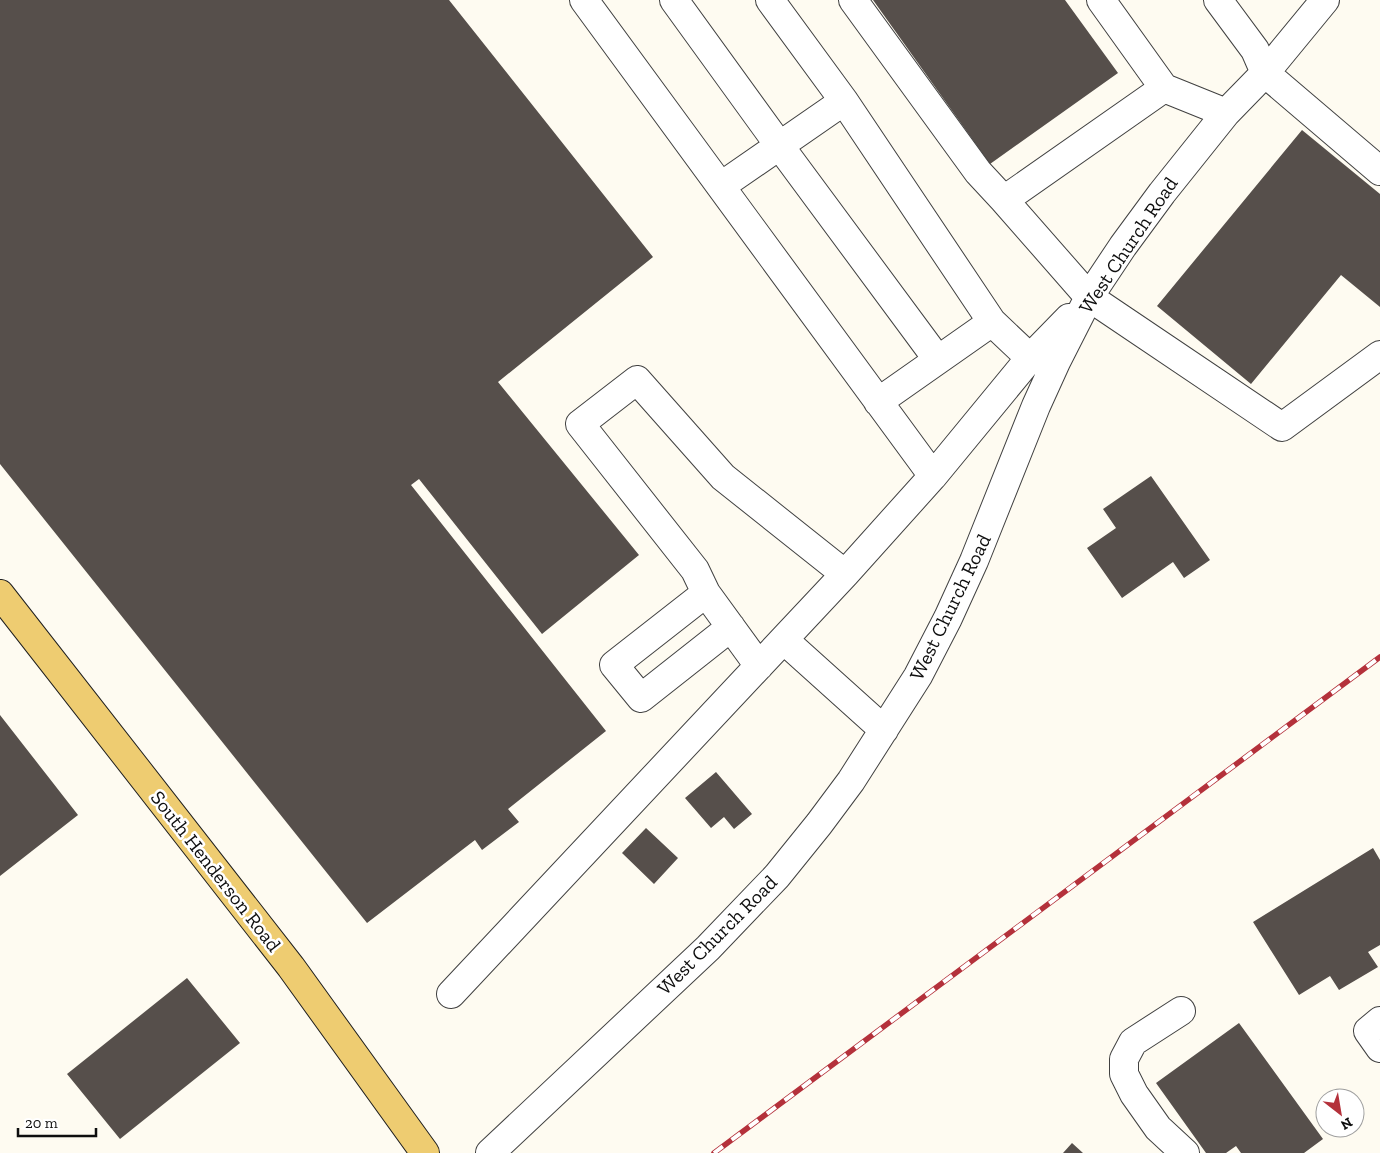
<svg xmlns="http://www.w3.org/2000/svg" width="1380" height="1153" font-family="'Zilla Slab',serif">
  <rect width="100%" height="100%" fill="#fefbf1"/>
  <path fill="#564f4b" d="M0,0H449L653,257L498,382L639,555L542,634L419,479L411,485L606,731L508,809L519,822L482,850L475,840L367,923L0,464Z
    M873,0H1065L1118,73L990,164Z
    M1302,130L1380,194V307L1341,275L1251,384L1157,306Z
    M1151,476L1210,560L1184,578L1173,562L1122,598L1087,548L1116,528L1103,509Z
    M0,715L78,815L0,876Z
    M716,772L752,814L734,829L724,817L711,828L685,798Z
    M646,828L678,858L654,884L622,853Z
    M1373,848L1380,860V945L1368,952L1378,967L1339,990L1330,976L1299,995L1253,922Z
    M187,978L240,1043L120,1139L67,1074Z
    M1239,1023L1323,1139L1304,1153H1241L1236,1146L1226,1153H1206L1156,1083Z
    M1072,1143L1083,1153H1063Z"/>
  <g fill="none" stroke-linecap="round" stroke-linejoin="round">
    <defs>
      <path id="minor" d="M584,0L933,476
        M674,0L779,145L938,360
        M770,0L844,101L992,322L1030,358
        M853,0L978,172L1004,200L1089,297L1282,427L1380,355
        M1101,0L1164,88L1226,113
        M1218,0L1255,50L1265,73L1380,171
        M721,186L844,101
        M1004,200L1164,88
        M878,402L992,322
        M706,593L614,665L641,698L731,627
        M784,640L884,730
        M759,666L706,593L695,570L580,424L637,380L723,477L845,574
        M451,994L845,574L933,476L1030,358L1069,318
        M1181,1011L1133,1042L1124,1059V1074L1134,1094L1158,1128L1185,1153
        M1380,1021L1368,1031L1380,1048
        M490,1153L708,948L777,876L819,824L851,781L918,676L948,618L974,561L1036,406L1056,362L1089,297L1123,246L1162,193L1226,113L1265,73L1325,0"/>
      <path id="major" d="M0,594L291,967L425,1153"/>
    </defs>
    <use href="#minor" stroke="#414141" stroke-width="30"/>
    <use href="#major" stroke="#1f1f1f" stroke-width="30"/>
    <use href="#minor" stroke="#fff" stroke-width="28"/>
    <use href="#major" stroke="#eecc71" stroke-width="28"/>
    <defs>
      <path id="rail" d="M714,1153L1380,657"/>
    </defs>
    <use href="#rail" stroke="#b4313b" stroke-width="5.5"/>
    <use href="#rail" stroke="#fff" stroke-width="4" stroke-dasharray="11" stroke-linecap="butt"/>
  </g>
  <g text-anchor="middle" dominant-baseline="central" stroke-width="5" stroke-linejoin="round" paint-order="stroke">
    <g font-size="20" fill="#0e0e0e" stroke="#fff">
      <text transform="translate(1128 245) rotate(-56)">West Church Road</text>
      <text transform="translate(950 607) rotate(-64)">West Church Road</text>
      <text transform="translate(216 871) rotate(52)">South Henderson Road</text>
      <text transform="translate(717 935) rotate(-45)">West Church Road</text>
    </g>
  </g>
  <g transform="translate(1340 1113) rotate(149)"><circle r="24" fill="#ffffff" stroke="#9f9f9f"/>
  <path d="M0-4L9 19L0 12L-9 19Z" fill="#b4313b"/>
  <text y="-8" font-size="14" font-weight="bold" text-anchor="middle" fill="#0e0e0e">N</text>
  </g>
  <path d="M18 1128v8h78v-8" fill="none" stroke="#0e0e0e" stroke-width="2.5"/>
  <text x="25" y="1128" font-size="15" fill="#0e0e0e" stroke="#ffffff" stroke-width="4" paint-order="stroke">20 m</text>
</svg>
